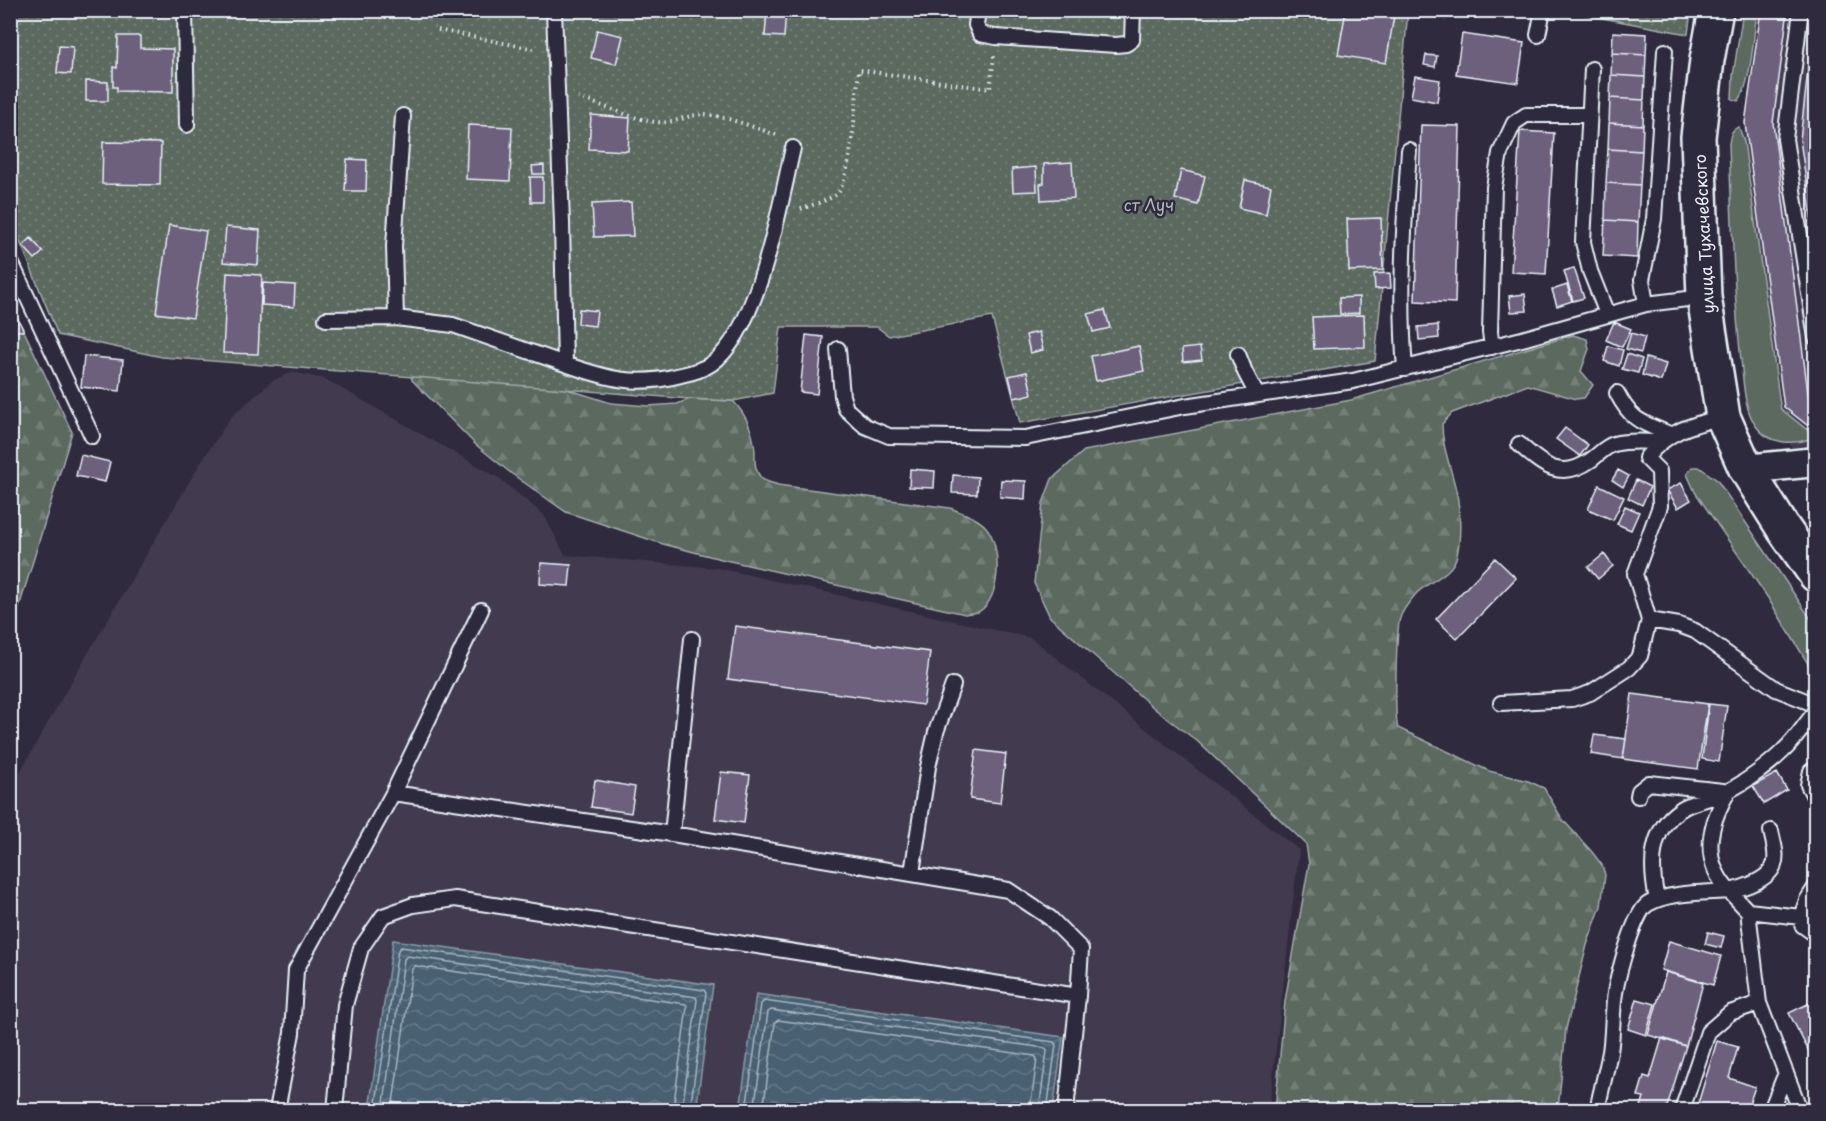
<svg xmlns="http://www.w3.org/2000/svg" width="1826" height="1121" font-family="'Playpen Sans',sans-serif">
  <defs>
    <pattern id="forest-firs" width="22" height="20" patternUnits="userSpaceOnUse" patternTransform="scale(1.5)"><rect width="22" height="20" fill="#5b695f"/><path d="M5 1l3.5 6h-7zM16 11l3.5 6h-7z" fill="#737f77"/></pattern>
    <pattern id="garden-dots" width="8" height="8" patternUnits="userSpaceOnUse" patternTransform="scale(1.5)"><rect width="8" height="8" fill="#5b695f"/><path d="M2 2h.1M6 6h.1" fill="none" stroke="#737f77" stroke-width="1.8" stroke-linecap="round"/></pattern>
    <pattern id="water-waves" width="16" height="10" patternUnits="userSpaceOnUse" patternTransform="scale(1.5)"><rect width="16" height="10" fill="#496173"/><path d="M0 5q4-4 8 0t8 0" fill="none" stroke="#637888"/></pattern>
  </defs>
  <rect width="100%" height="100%" fill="#2f2a3d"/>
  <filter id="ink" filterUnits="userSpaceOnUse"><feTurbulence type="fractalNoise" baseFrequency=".0167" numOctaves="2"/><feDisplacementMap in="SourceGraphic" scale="12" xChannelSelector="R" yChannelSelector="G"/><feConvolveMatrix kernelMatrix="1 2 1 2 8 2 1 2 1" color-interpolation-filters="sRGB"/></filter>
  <g filter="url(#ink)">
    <path fill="#423a50" d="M1763,11H1815V444L1791,447L1739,157Z
      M292,372L325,379L499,478L544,515L565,555L718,568L1031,638L1299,850L1269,1110H11V788L71,682L198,467L230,418L272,381Z"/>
    <path fill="#5b695f" stroke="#a2adac" stroke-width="1.5" d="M1743,11H1757C1754,31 1751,88 1738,101L1732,99L1733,76Z
      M1739,127L1744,142L1780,404L1781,409L1811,433L1810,439C1792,445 1768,444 1756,426C1743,407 1744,382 1741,360C1733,288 1732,216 1729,144C1730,136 1731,129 1739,127Z
      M1692,467H1699L1717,480L1815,625V671L1810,667L1768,598L1695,492L1687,474Z"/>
    <path fill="url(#forest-firs)" stroke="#a2adac" stroke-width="1.5" d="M11,330L24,331L72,432L11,634Z
      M1573,335L1587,339L1589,349L1581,371L1593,385L1584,398L1576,399L1528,385L1452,413L1442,424C1442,445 1449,462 1454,482C1460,503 1462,533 1457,555C1452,576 1427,581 1415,595C1410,601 1402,611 1400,618C1396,630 1394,719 1398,728L1489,771L1528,781L1544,788L1562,819L1592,852L1602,865L1605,875L1601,906L1587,945L1566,1029L1558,1110H1275L1285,1001L1309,864L1306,844L1197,741L1155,709L1050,617L1034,583L1043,503L1052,479L1084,451L1351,400Z
      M408,363L551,384L611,403L648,406L677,404L690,399L733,401C747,415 753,431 755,451C755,461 754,469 761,478C765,482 773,483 778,485L950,508C962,513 977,517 986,527C1002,545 1002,600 978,612C975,613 968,613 965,614L721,559L663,544L566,512L512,474L475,444L412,380Z"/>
    <path fill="url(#garden-dots)" stroke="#a2adac" stroke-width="1.5" d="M10,11H1408L1375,361L1020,423L992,317L889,336L877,327H781L773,393L733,401L690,399L162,357L58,335L11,219Z
      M1565,11L1691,10V11L1688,34Z"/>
    <path fill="url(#water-waves)" stroke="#899ba8" stroke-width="1.5" d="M393,940L713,985L696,1110H369Z
      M756,994L1063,1037L1053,1110H740Z"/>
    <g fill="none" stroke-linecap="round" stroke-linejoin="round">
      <path stroke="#a8b7c3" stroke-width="1.5" d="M375,1110L398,950L401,947L704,990L706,993L690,1110
        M383,1110L404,959L407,956L696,997L697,1000L682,1110
        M392,1110L412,969L415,966L686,1004L687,1007L673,1110
        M746,1110L761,1004L764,1001L1054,1042L1056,1045L1047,1110
        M754,1110L768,1012L771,1010L1045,1048L1047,1051L1039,1110
        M763,1110L775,1023L778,1020L1035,1056L1037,1059L1030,1110"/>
    </g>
    <path fill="#6d607d" stroke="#e8f1f8" stroke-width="1.5" d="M767,10H786L784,37L765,36Z
      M1346,10H1395L1386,63L1338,55Z
      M1413,10H1448L1446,19L1412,13Z
      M1761,10H1788L1773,123L1809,400L1816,399V427L1811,428L1784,407L1745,123Z
      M1815,10H1816V247L1800,140Z
      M597,30L623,36L616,64L591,58Z
      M1613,32L1647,34L1646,55L1612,53Z
      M1462,34L1524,43L1518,83L1456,74Z
      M118,36H140V48L173,49V92L117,91V87H113V67L117,68Z
      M59,46L73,47L71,74L57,73Z
      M1612,53L1646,55L1645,77L1611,75Z
      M1426,55L1437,56L1435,67L1424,65Z
      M1611,75L1645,77L1644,100L1610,98Z
      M1415,76L1440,80L1437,102L1411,97Z
      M86,81L108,82V101H86Z
      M1610,98L1644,100L1643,125L1609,123Z
      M591,115L630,118L628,151L589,149Z
      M1609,123L1643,125L1642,151L1608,149Z
      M468,125L512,127L510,181L466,179Z
      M1421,125L1460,126L1455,303L1415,301Z
      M1520,131L1554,133L1546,274L1511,272Z
      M103,142L161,143L160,185L102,184Z
      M1608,149L1642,151L1640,185L1606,183Z
      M347,159L367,160L366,191H345Z
      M1072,162L1074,198L1041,200L1040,184L1044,183V164Z
      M544,165V174H533L532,166Z
      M1036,167L1037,191L1013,192L1012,169Z
      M1181,170L1205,176L1198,205L1175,199Z
      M530,177H543V202H531Z
      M1245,180L1271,186L1266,214L1239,208Z
      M1606,183L1640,185L1638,222L1605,220Z
      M631,202L633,236L594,237L592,204Z
      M1381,218L1383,270L1349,271L1347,219Z
      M1605,220L1638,222L1637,258L1603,256Z
      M169,225L206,231L193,318L156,313Z
      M226,227L260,230L258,265L223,262Z
      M31,238L43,252L35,259L23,246Z
      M1574,268L1584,298L1573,301L1564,271Z
      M227,273L262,275L258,354L223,353Z
      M1390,273L1391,288L1375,289L1374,274Z
      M263,283L295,285L294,307L262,305Z
      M1567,285L1572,301L1557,306L1552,290Z
      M1525,294L1527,311L1511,312L1509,296Z
      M1359,297V313L1340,314L1339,298Z
      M10,304L24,331L10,330Z
      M579,309L597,311L595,326L578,324Z
      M1105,310L1110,328L1093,332L1088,314Z
      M1364,315L1365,347L1314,349L1312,317Z
      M1614,322L1631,329L1622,347L1606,340Z
      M1438,325L1439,338L1419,340L1418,327Z
      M1039,332L1043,350L1030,353L1026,335Z
      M1631,333L1645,337L1641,353L1626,349Z
      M806,335L823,337L817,394L800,392Z
      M1139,346L1144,371L1096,381L1091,356Z
      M1608,346L1623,350L1619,366L1604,361Z
      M1200,347L1202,360L1183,362L1182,349Z
      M1627,354L1642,359L1638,373L1622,369Z
      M84,356L123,360L120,391L81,387Z
      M1646,358L1666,364L1661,381L1642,375Z
      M1027,372L1032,394L1014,398L1009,376Z
      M1565,428L1588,445L1580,456L1556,439Z
      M81,455L110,462L105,482L76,476Z
      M910,469L935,471L934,488L909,487Z
      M1618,470L1629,476L1623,487L1612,480Z
      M953,475L978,477L977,494L952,493Z
      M1001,480L1026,481L1025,499L1000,497Z
      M1636,480L1650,487L1642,505L1628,498Z
      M1681,483L1691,500L1678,508L1667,490Z
      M1599,485L1624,497L1613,520L1588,509Z
      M1816,495V510L1809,498Z
      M1625,506L1639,512L1631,530L1617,524Z
      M1604,554L1613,566L1598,579L1588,567Z
      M1495,558L1516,578L1457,639L1436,619Z
      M541,563L571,565L569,586L540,584Z
      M735,626L930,652L923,705L728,679Z
      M1632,694L1708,704L1698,769L1623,759Z
      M1709,704L1727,706L1719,762L1702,759Z
      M1594,735L1626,739L1623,759L1591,754Z
      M976,750L1006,754L1000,803L970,799Z
      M721,772L750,775L744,823L715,819Z
      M1777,773L1787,790L1764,804L1753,786Z
      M595,780L635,787L631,813L591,807Z
      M1708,932L1724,936L1721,948L1705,944Z
      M1669,941L1721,956L1713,985L1661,970Z
      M1666,972L1703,983L1686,1046L1648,1035Z
      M1637,999L1655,1004L1646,1035L1628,1029Z
      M1816,1000V1065L1789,1013Z
      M1662,1038L1686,1046L1666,1110H1640L1644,1097L1638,1096L1644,1076L1650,1078Z
      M1717,1041L1738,1047L1729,1078L1755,1087L1747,1110H1696Z
      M1816,1076V1090L1810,1079Z"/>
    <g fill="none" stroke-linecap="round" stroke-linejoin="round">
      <defs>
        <path id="lane" d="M185,10L187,125
          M554,10L562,223L565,364C608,379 636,387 681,375C691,373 702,370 711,364C759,331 780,204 793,148
          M978,10L976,25L980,34L996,37L1116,45L1126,44L1132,40L1133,10
          M1801,10L1785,139L1816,338
          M1538,35L1543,10
          M1592,69L1583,242L1590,271L1607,314
          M10,260L92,436
          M1646,304L1642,280L1654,219L1665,51
          M396,318L394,246L403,116
          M326,319L396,318L453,325L565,364
          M1492,347L1490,332L1494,187L1500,153L1514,123L1526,115H1589
          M838,349L842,396L846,409L865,426L889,436L1025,438L1185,406L1353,381L1522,339L1646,304L1704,297
          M1238,354L1245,372L1257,395
          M1405,369C1399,296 1404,223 1409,150
          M1617,393C1632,422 1643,423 1672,435
          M1519,444C1543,466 1561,481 1591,460C1598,455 1606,446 1614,444C1628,440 1645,442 1660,442
          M1649,620L1679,625L1695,631L1776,689L1816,705
          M1501,703L1572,699L1590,693L1629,668L1640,656L1649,620L1635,574L1660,506L1659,471L1646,458C1667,431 1691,425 1723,417
          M1811,771L1808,785L1816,800
          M393,793L481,610
          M1638,796L1639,791L1649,783L1723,791
          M1771,831C1773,842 1778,855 1774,865C1769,880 1743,888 1729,891L1748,911L1759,1003L1800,1110
          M672,834L692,639
          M912,873L928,767L936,732L953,685
          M1657,900C1650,866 1649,830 1681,809C1694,800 1714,799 1728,791C1746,782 1770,764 1784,750C1796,739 1805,724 1816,711
          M1748,911L1801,917L1802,925L1816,935
          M1809,922L1801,917L1807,900L1816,886
          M277,1110L292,1033L296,970L393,793L672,834L1008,890L1050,918L1081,949L1078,996L1066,1110
          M335,1110L345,1005L361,948L383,916L413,905L455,899L1078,996
          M1597,1110C1601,1091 1606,1072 1610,1052C1613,1033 1612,1012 1615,993C1618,975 1634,912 1648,904C1668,892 1706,893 1729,891C1701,860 1708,826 1728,792
          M1682,1110L1708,1032L1730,1013L1759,1003
          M1771,1110L1786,1073"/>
        <path id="street" d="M1746,469L1816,462"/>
        <path id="secondary" d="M1716,10L1707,60L1698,137L1704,297L1723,417L1746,469L1783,528L1816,575"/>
      </defs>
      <use href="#lane" stroke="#e8f1f8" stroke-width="18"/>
      <use href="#street" stroke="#e8f1f8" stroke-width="33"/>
      <use href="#secondary" stroke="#e8f1f8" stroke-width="38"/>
      <path stroke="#e8f1f8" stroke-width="4" stroke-dasharray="1.5 4.5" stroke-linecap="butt" d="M438,30L534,49
        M578,98C602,104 644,125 667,122C679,121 689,115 703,114C718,114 763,130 779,136
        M801,209C812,205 826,201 836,195C852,183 856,93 859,70L990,89L994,56"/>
      <use href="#lane" stroke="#2f2a3d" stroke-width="14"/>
      <use href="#street" stroke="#2f2a3d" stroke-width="28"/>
      <use href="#secondary" stroke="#2f2a3d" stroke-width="33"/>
    </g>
  </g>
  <g text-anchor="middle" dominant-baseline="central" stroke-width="5" stroke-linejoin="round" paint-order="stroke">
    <g font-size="16" fill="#b0bbbb" stroke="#2f2a3d">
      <text x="1149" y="204">ст Луч</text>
    </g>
    <g font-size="16" fill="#e8f1f8" stroke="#2f2a3d">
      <text transform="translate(1703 234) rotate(-93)">улица Тухачевского</text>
    </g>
  </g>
  <rect width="1826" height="1121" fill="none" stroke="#2f2a3d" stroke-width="36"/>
  <rect x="18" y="18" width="1790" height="1085" fill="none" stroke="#e8f1f8" stroke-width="2" filter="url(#ink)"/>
</svg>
